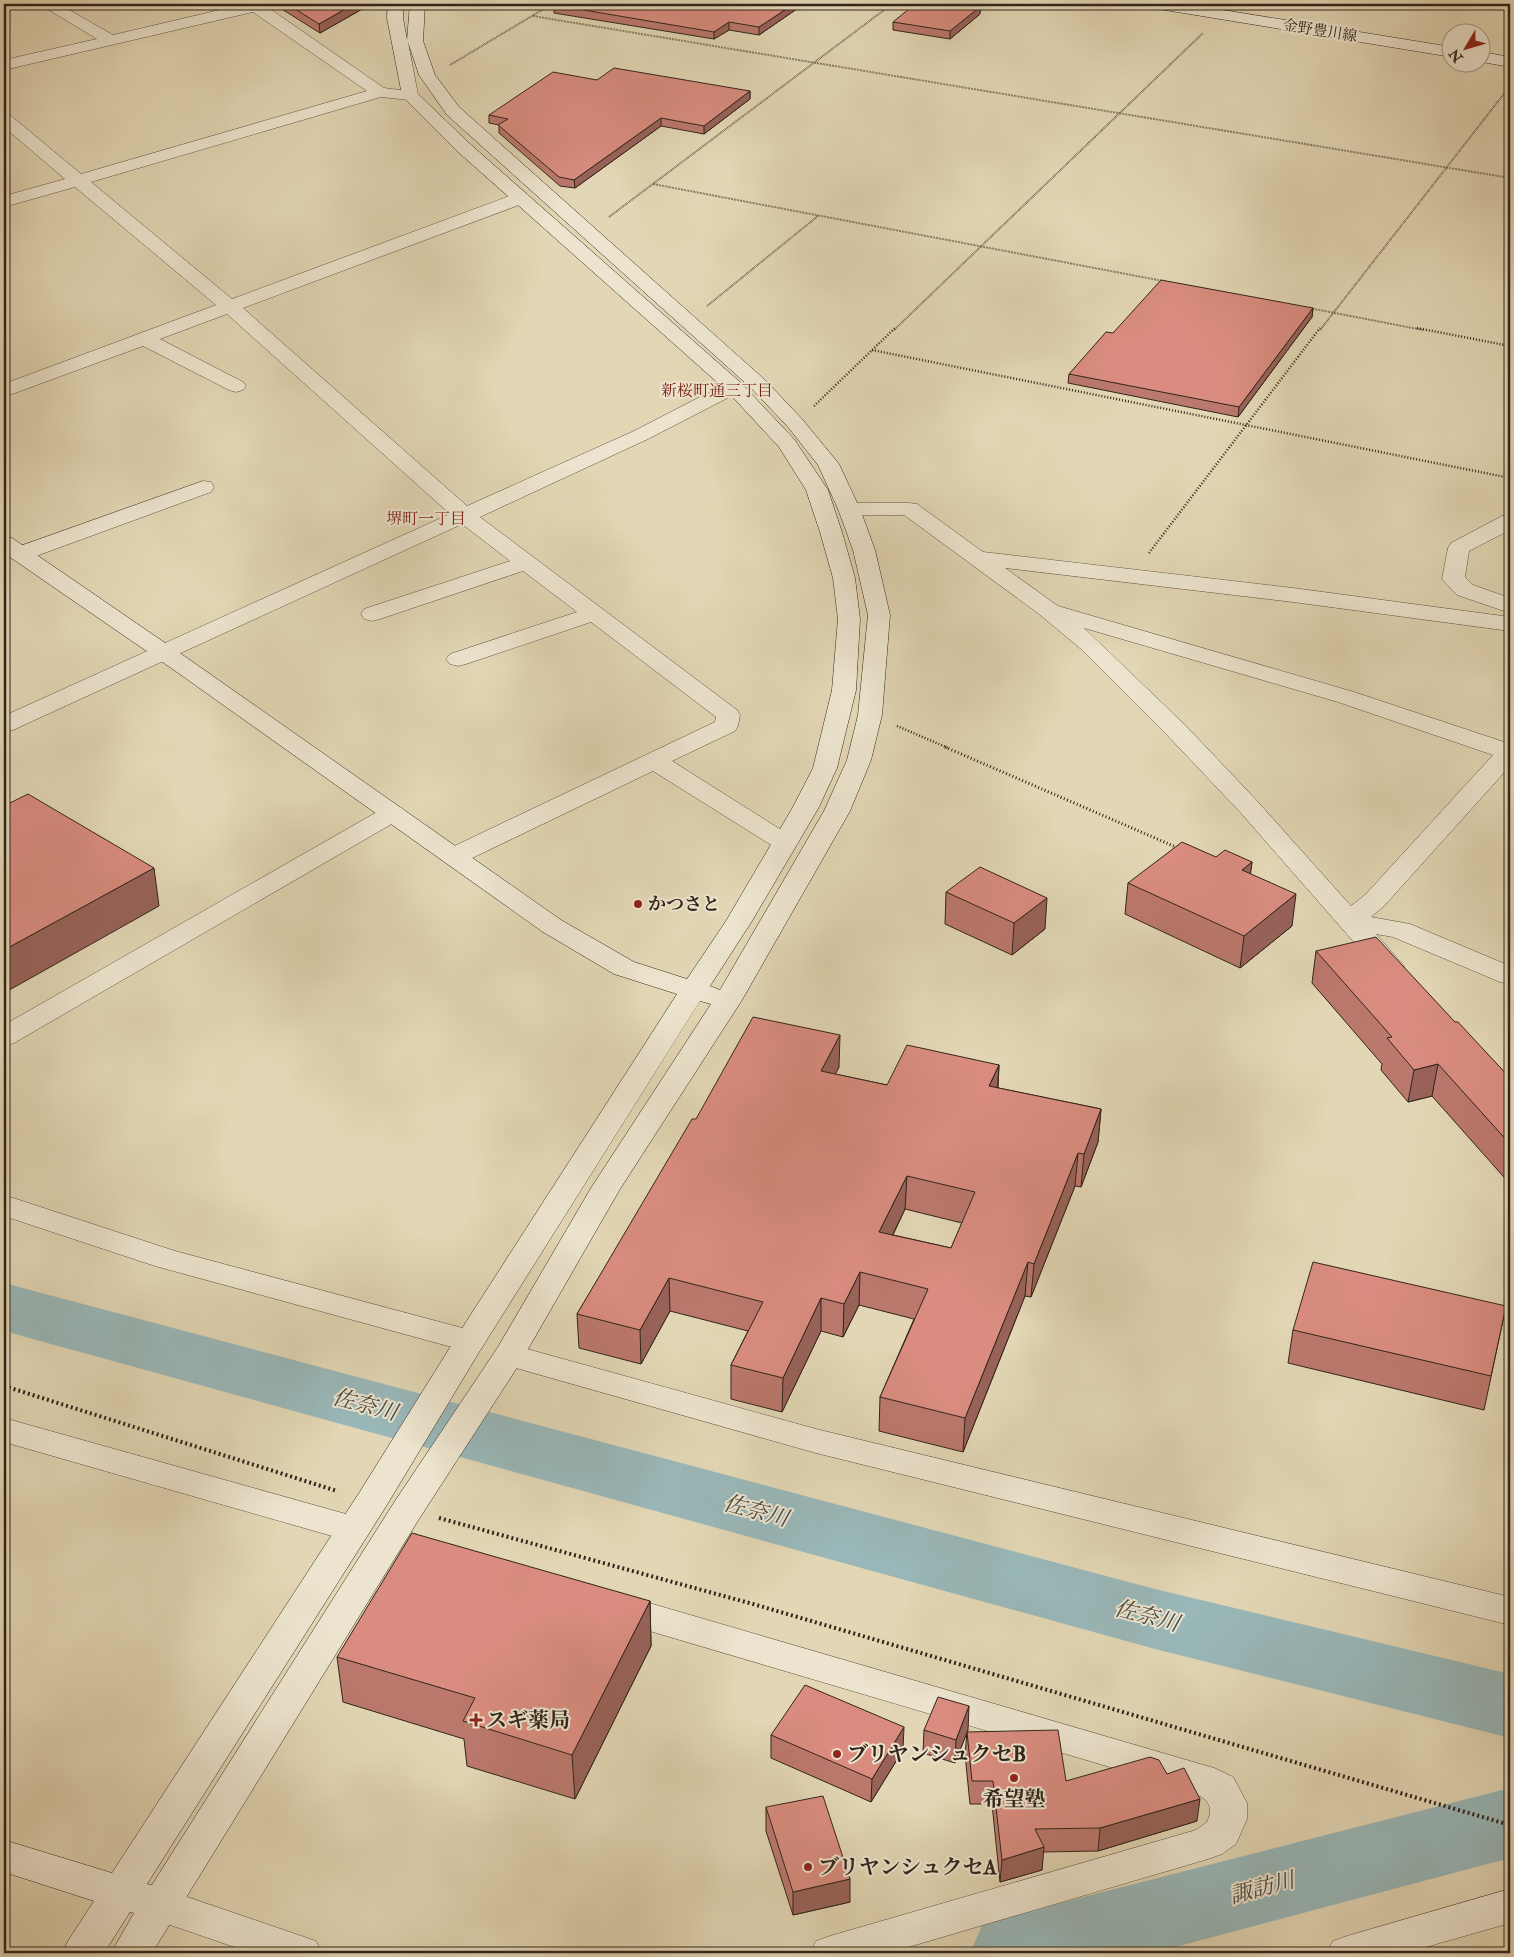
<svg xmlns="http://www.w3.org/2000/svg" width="1514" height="1957" font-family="'IM FELL Double Pica','Noto Serif JP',serif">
  <rect width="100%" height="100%" fill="#e2d6b4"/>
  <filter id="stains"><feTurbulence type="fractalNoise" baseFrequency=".004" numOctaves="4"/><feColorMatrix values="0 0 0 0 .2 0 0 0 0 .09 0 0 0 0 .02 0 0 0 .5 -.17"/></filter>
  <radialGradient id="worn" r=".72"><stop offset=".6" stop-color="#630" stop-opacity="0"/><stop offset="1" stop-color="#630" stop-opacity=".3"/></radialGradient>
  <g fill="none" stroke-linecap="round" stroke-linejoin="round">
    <path fill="#99b7b8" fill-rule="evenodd" d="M4,1283L1155,1589L1510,1674V1738L1155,1649L4,1331Z
      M1510,1788V1858L1153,1953H970L982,1926L1013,1915Z"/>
    <defs>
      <path id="street" d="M42,4H59L113,35L245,4H263L384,88L416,92L418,95L416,98L410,100L381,97L91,182L232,299L515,194L521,193L527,194L530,198L527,202L243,308L467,506L634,431L727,383L734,381L741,383L744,387L741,391L648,439L480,517L737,710L740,715L738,726L735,731L672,761L794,838L798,843L794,848L785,851L776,848L653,771L464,862L455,864L446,862L442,856L446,850L715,722L716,717L591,622L466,664L458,666L450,664L446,659L450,654L577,612L523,571L380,619L372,621L364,619L361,614L364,609L510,561L462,524L13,730L4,732V716L450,514L227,314L160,339L243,382L246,386L243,390L236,392L229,390L143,346L4,397V384L216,305L75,187L4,207V196L65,179L4,127V114L10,115L81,174L367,91L253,12L4,70V60L97,39L44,7Z
        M203,481L211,482L214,487L211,492L28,559L20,561L12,559L9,554L12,549Z
        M849,503H909L917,504L983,552L1293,588L1510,617V631L1293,602L1005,568L1058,606L1354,692L1510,744V766L1384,906L1371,917L1410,924L1510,966V984L1500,982L1393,937L1376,934L1405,967L1401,973L1391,975L1381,973L1240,812L1168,736L1081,649L1039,614L904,515H849L841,514L838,509L841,504ZM1084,628L1338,702L1493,755L1366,894L1351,906L1258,802L1186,726Z
        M1510,514V530L1469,551L1465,577L1473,585L1510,598V613L1457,595L1442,579L1448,548L1451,543L1502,516Z
        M393,805L402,808L406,813L402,818L14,1043L4,1046V1025L384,808Z
        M4,1195L175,1251L481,1333L486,1341L481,1349L470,1352L155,1266L4,1216Z
        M509,1344L816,1429L1510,1597V1625L816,1453L498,1363L493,1355L498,1347Z
        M4,1418L353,1516L365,1520L370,1529L365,1538L353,1542L4,1442Z
        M615,1593L1214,1768L1233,1777L1247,1803V1819L1236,1844L1222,1854L1208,1859L888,1953H810L816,1941L830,1936L1196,1830L1207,1822C1215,1804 1206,1799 1191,1791L602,1617L597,1607L602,1597Z
        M161,1888L316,1941L322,1953H252L147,1917L141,1905L147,1893Z
        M1510,1889V1923L1405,1953H1327L1333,1941L1347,1936Z"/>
      <path id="secondary" d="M388,4H403V18L407,40L410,4H425L423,41L435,75L459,107L765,380L802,419L839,464L860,509L875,550L890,615L882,715L871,760L850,811L742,1000L620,1189L520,1363L419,1519L152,1953H111L134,1913L130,1912L104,1953H62L68,1941L94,1901L4,1872V1840L112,1873L361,1490L459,1333L677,994L614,974L543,932L174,670L4,553V536L12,538L190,660L561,920L634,962L687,979L726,921L793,807L813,768L832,690L838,619L833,578L820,532L806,490L779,447L727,391L457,151L404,98L402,95L387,18ZM408,42L419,75L447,115L751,388L788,427L818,465L838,509L853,550L868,615L858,715L847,760L824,811L720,990L710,986L752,921L819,807L837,768L856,690L860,619L855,578L842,532L828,490L794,439L741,383L469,143L418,94ZM700,1001L711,1004L591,1188L498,1347L395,1501L152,1885L147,1884L385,1508L481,1349Z
        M1152,4H1186L1452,47V57L1159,9L1154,7Z
        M1482,52L1510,57V67L1482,62Z"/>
    </defs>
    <use href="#street" stroke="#5d5041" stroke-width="1"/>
    <use href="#secondary" stroke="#31241b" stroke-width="1"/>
    <path stroke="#31241b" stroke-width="2" stroke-dasharray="0.5 1" stroke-linecap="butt" d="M533,16L1510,178
      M450,65L552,4
      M653,184L1163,281
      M609,217L892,4
      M707,306L818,216
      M1309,308L1423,330
      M894,330L1203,33
      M1320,330L1510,86"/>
    <path stroke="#31241b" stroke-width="2.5" stroke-dasharray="1 2" stroke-linecap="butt" d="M1417,328L1510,346
      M872,350L1510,478
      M814,406L895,328
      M1149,553L1320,328
      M897,726L948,748"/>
    <path stroke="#31241b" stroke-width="3" stroke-dasharray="1 2.5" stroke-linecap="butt" d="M945,747L1178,848"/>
    <path stroke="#31241b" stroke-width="4" stroke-dasharray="2 3" stroke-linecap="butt" d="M4,1386L337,1491
      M439,1518L753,1604L1510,1825"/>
    <use href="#street" fill="#ece4ce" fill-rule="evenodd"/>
    <use href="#secondary" fill="#ece4ce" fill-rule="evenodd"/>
  </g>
  <path fill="#bb786d" stroke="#31241b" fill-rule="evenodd" d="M276,4H371L320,33L277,6Z
    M804,4L759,35L729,30L714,39L554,13V5Z
    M980,14L950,39L893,30V22Z
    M597,80L750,91V99L704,134L661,126L575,188L560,186L499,133V125L489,123V115Z
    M1313,308L1312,317L1238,417L1068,383L1069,374L1113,333Z
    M1216,857L1252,862L1250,874L1292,926L1240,968L1125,914L1128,883Z
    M946,892L1045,929L1012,955L945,924Z
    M1316,951L1455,1022L1510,1078V1184L1432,1096L1408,1102L1381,1070L1382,1064L1312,983Z
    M999,1065L998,1088L1101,1109L1098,1142L1081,1187L1075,1186L1031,1297L1025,1296L963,1452L879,1431L880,1397L914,1319L859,1305L843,1337L821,1331L782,1412L731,1399V1365L748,1331L670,1311L641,1364L579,1348L577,1314L696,1119L839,1067L835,1074L887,1085ZM905,1209L962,1223L951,1248L893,1235Z
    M1506,1306L1484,1410L1288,1363L1293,1330Z
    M650,1601L651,1646L575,1799L467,1766L464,1739L343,1702L337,1657Z
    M924,1730H968L967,1732L1066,1781L1167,1774L1197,1821L1098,1851L1043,1852L1042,1870L1000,1882L992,1804H970L965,1754L967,1732L955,1763L923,1753Z
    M771,1735L903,1750L871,1802L771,1758Z
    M766,1807L850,1902L793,1915L766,1831Z"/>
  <path fill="#986259" stroke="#31241b" d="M354,4H371L320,33L319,24Z
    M794,4H804L759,35V27Z
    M981,6L980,14L950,39V31Z
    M729,22V30L714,39V32Z
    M750,91V99L704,134V126Z
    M661,118V126L575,188L574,180Z
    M1313,308L1312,317L1238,417L1239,407Z
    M1252,862L1248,893L1242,870Z
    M154,868L159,906L4,993V950Z
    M1296,894L1292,926L1240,968L1244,936Z
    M1047,898L1045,929L1012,955L1014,923Z
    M840,1035L839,1067L821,1104V1071Z
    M1438,1064L1432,1096L1408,1102L1414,1070Z
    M999,1065L997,1097L989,1086Z
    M1101,1109L1098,1142L1081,1187L1084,1154Z
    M1078,1153L1075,1186L1031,1297L1034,1264Z
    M907,1176L905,1209L878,1265L879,1232Z
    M1028,1262L1025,1296L963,1452L965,1418Z
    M860,1272L859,1305L843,1337L844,1304Z
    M669,1278L670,1311L641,1364L640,1330Z
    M821,1298V1331L782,1412L783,1378Z
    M650,1601L651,1646L575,1799L572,1755Z
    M969,1706L968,1730L955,1763L956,1740Z
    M904,1727L903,1750L871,1802L872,1779Z
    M1200,1799L1197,1821L1098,1851L1100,1828Z
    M1044,1847L1042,1870L1000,1882L1002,1860Z
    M850,1879V1902L793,1915V1892Z"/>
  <path fill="#d98c7f" stroke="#31241b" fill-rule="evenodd" d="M287,4H354L319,24Z
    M557,4H794L759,27L729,22L714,32L554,5Z
    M915,4H966L981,6L950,31L893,22Z
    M614,68L750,91L704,126L661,118L574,180L559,177L498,125L508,119L489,115L553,72L597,80Z
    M1161,280L1313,308L1239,407L1069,374L1106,332L1113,333Z
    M28,794L154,868L4,950V806Z
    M1182,842L1216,857L1225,850L1252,862L1242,870L1296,894L1244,936L1128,883Z
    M980,867L1047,898L1014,923L946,892Z
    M1376,937L1455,1022H1458L1510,1078V1144L1438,1064L1414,1070L1387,1038L1392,1037L1316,951Z
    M753,1017L840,1035L821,1071L887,1085L907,1045L999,1065L989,1086L1101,1109L1084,1154L1078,1153L1034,1264L1028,1262L965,1418L880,1397L928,1289L860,1272L844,1304L821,1298L783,1378L731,1365L763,1302L669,1278L640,1330L577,1314L692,1119H696ZM907,1176L975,1192L951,1248L879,1232Z
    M1313,1262L1506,1306L1491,1376L1293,1330Z
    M412,1533L650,1601L572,1755L463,1721L475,1698L337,1657Z
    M805,1685L904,1727L872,1779L771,1735Z
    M938,1697L969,1706L956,1740L924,1730Z
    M1058,1730L1066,1781L1150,1757L1159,1760L1167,1774L1184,1768L1200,1799L1100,1828L1035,1829L1044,1847L1002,1860L993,1781H972L967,1732Z
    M823,1796L850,1879L793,1892L766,1807Z"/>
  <g fill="#8f2418" stroke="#ece4ce" stroke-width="2">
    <circle cx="638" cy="904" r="5"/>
    <path d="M473.5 1712.5h5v5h5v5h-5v5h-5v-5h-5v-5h5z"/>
    <circle cx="837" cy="1754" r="5"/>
    <circle cx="1014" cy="1778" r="5"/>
    <circle cx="808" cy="1867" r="5"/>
  </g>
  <g text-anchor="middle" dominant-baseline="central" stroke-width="4" stroke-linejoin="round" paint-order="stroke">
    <g font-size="15" fill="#31241b" stroke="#ece4ce">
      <text transform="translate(1320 31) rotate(9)">金野豊川線</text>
    </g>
    <g font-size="16" fill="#7a1f14" stroke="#ece4ce">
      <text x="717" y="391">新桜町通三丁目</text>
      <text x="426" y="519">堺町一丁目</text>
    </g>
    <g font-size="18" font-weight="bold" fill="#31241b" stroke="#ece4ce" text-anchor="start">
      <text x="648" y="904">かつさと</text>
    </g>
    <g font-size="21" font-weight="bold" fill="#31241b" stroke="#ece4ce" text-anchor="start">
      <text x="486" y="1720">スギ薬局</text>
      <text x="847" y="1754">ブリヤンシュクセB</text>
      <text x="1014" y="1799" text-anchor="middle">希望塾</text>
      <text x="818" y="1867">ブリヤンシュクセA</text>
    </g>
    <g font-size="22" font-style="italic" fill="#4b4942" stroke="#ece4ce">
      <text transform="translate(365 1405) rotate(15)">佐奈川</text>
      <text transform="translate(756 1511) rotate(15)">佐奈川</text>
      <text transform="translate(1147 1616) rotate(15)">佐奈川</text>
      <text transform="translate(1262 1888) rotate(-15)">諏訪川</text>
    </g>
  </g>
  <rect width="1514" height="1957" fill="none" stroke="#e2d6b4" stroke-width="20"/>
  <rect x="5" y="5" width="1504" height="1947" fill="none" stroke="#31241b" stroke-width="2.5"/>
  <rect x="10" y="10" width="1494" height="1937" fill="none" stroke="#31241b"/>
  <g transform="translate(1466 48) rotate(232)"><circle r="24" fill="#ece4ce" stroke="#a19786"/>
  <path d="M0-4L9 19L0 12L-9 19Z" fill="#8f2418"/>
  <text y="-8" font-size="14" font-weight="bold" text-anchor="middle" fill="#31241b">N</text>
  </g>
  <rect width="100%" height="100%" filter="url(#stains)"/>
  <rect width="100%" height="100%" fill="url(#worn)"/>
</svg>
